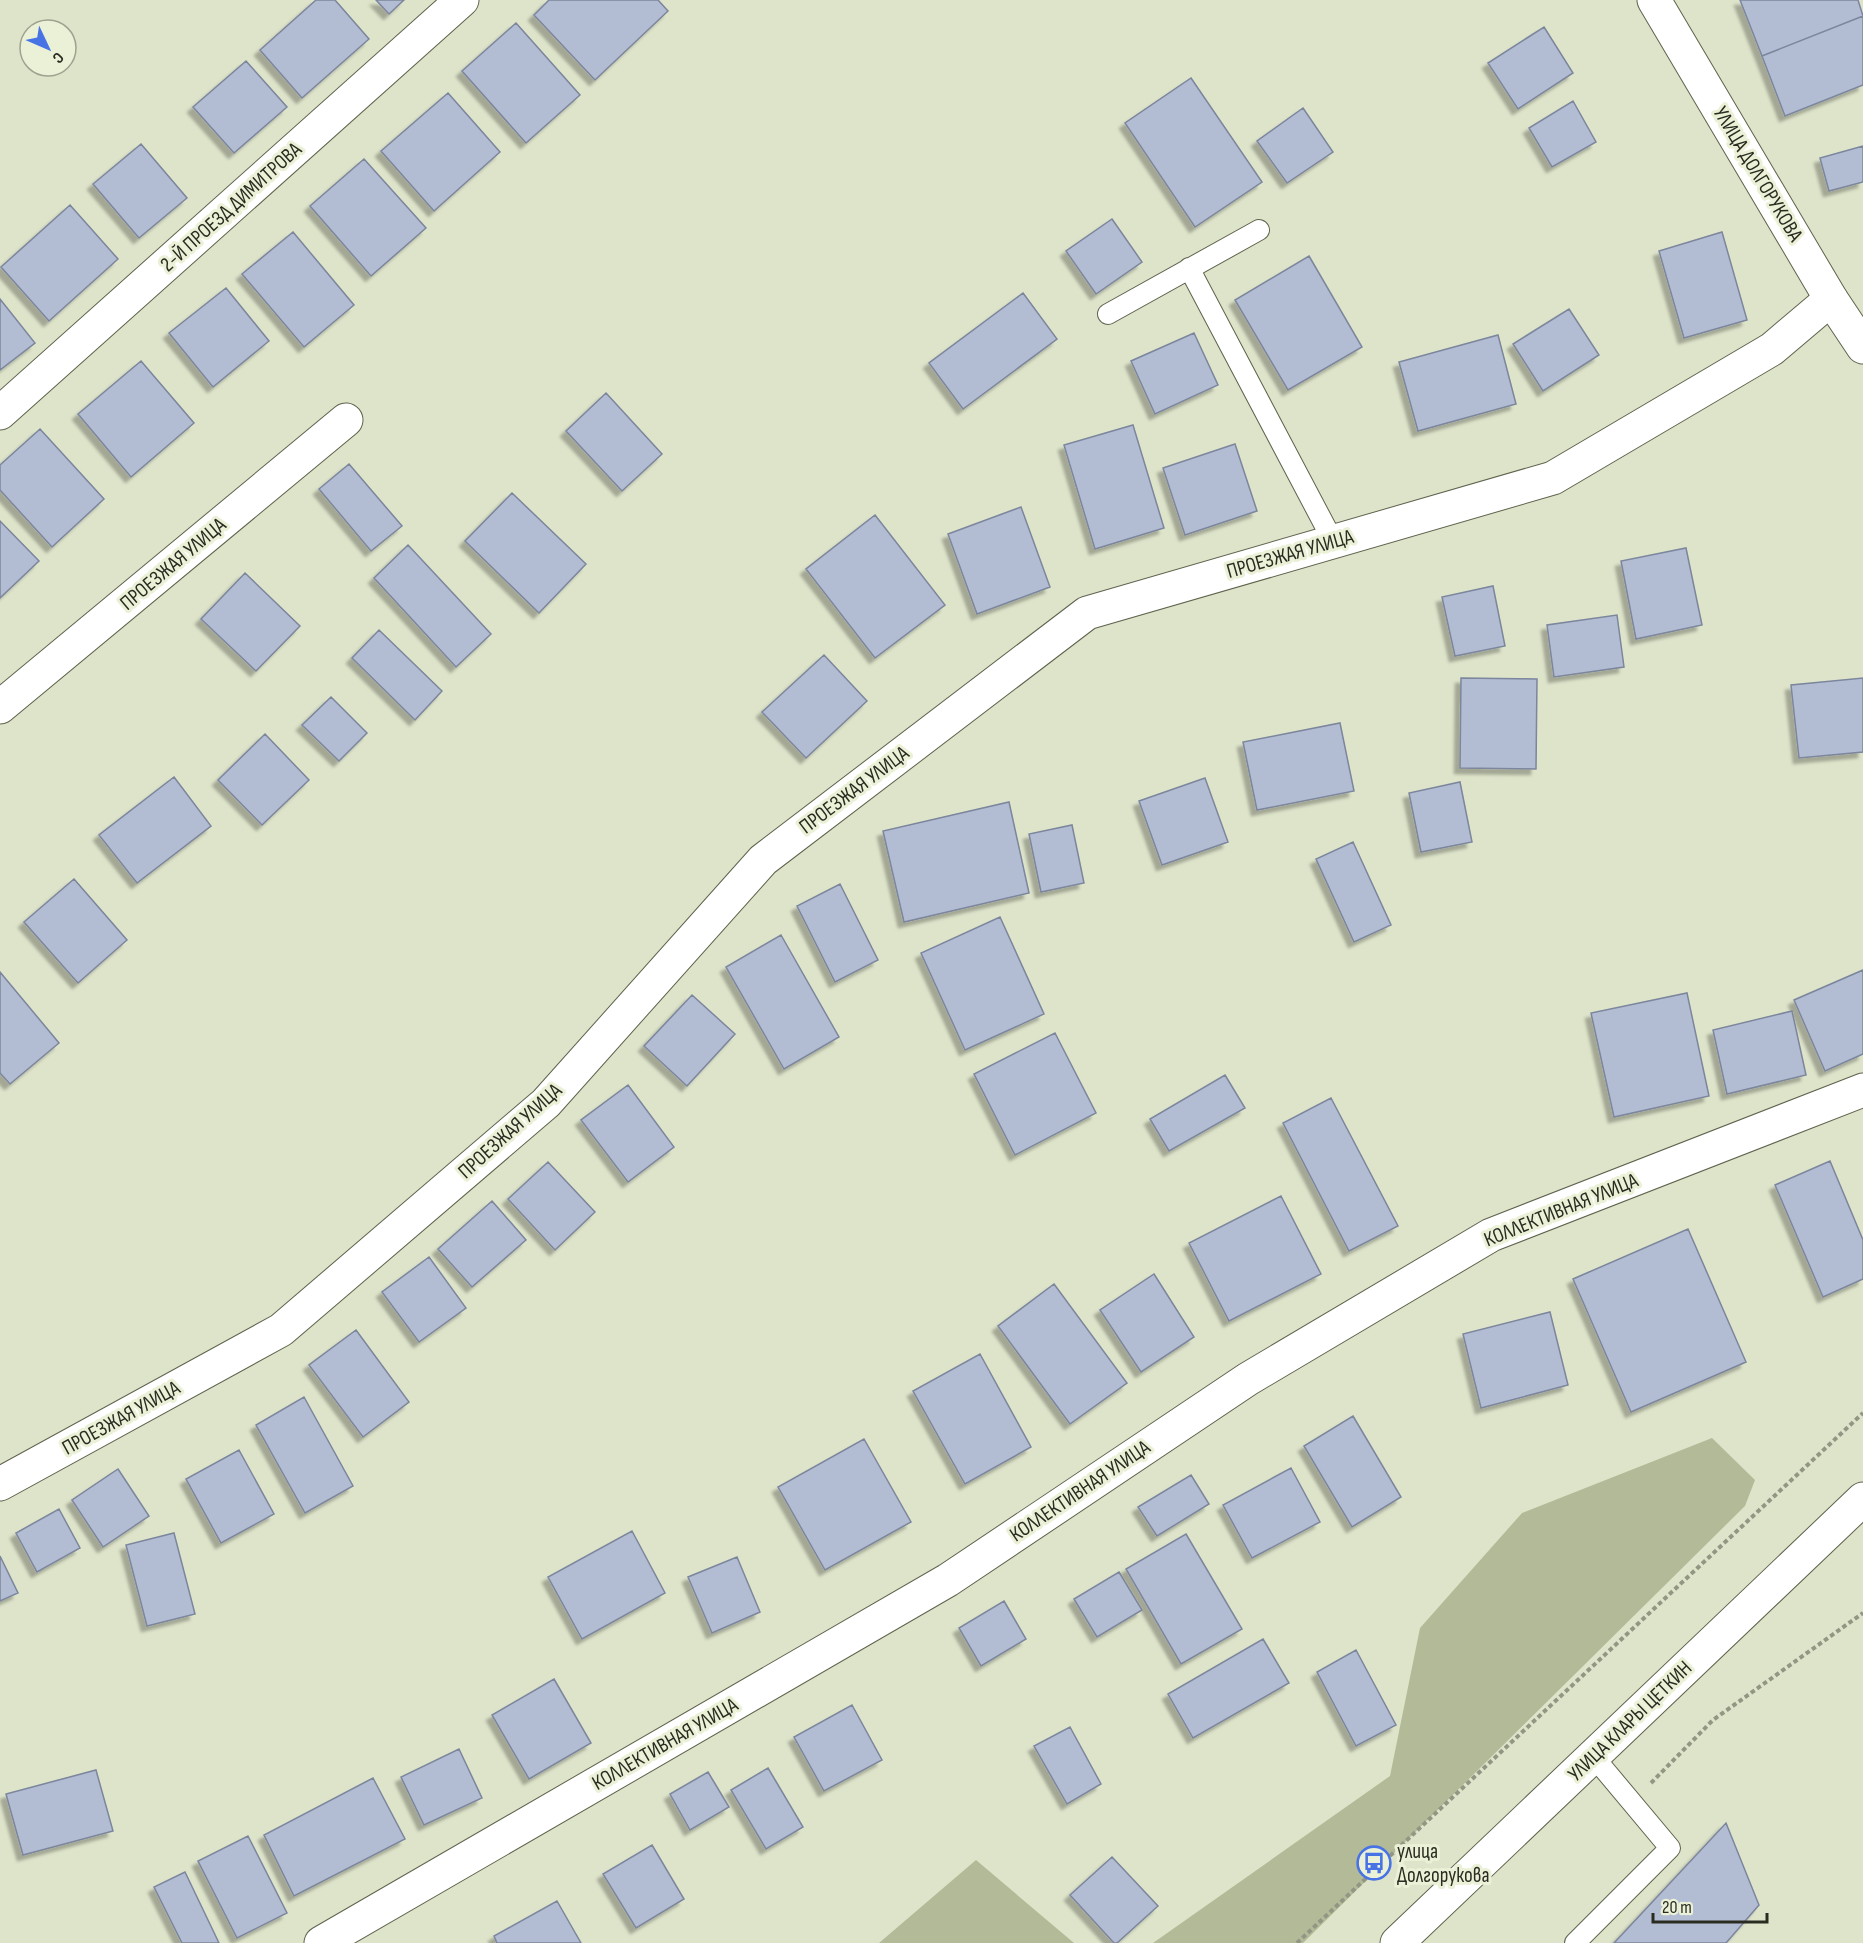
<svg xmlns="http://www.w3.org/2000/svg" width="1863" height="1943" font-family="'Sofia Sans Condensed',sans-serif">
  <defs>
    <filter id="shadow"><feDropShadow dx="-5.5" dy="5.5" stdDeviation="1.5" flood-color="#0004"/></filter>
  </defs>
  <rect width="100%" height="100%" fill="#dee4ca"/>
  <path fill="#b2ba98" d="M1712,1438L1755,1480L1745,1506L1303,1943H1153L1390,1776L1420,1628L1522,1513Z
    M976,1860L1074,1943H879Z"/>
  <path fill="#b2bcd3" stroke="#7c869c" stroke-width="1.5" filter="url(#shadow)" d="M316,0H335L369,39L302,98L260,50Z
    M376,0H404L389,14Z
    M549,0H658L668,11L595,80L534,15Z
    M1740,0H1858L1863,16L1762,56Z
    M1863,16V85L1785,116L1762,56Z
    M516,23L580,95L526,143L462,71Z
    M1544,27L1573,73L1518,109L1488,63Z
    M246,61L287,107L234,153L193,107Z
    M1191,78L1262,182L1195,227L1125,123Z
    M448,93L500,152L434,211L381,151Z
    M1573,101L1596,142L1552,167L1529,128Z
    M1303,108L1333,152L1287,183L1257,141Z
    M141,144L187,198L139,238L93,184Z
    M1863,146V182L1829,191L1820,158Z
    M364,159L426,228L371,276L310,206Z
    M70,205L118,259L49,321L1,267Z
    M1112,219L1142,262L1096,294L1066,251Z
    M293,232L354,305L304,347L242,274Z
    M1722,232L1747,320L1684,338L1659,251Z
    M1309,256L1362,347L1288,390L1235,300Z
    M226,288L269,341L213,387L169,333Z
    M1023,293L1057,339L963,409L929,363Z
    M0,299L35,343L0,370Z
    M1569,309L1599,355L1543,391L1513,344Z
    M1194,333L1218,385L1155,414L1131,361Z
    M1498,335L1516,404L1418,431L1399,362Z
    M141,361L194,423L131,477L78,414Z
    M606,393L662,454L622,491L566,431Z
    M1133,425L1164,528L1095,549L1064,445Z
    M40,429L104,499L52,547L0,490V465Z
    M1235,444L1257,511L1185,535L1163,468Z
    M349,464L402,526L371,551L319,489Z
    M512,493L586,564L539,613L465,541Z
    M1021,507L1050,587L977,614L948,534Z
    M875,515L945,605L875,658L806,569Z
    M0,521L39,561L0,598Z
    M408,545L491,634L456,667L374,578Z
    M1686,548L1702,625L1636,639L1621,561Z
    M245,573L300,626L256,671L201,619Z
    M1493,586L1505,646L1455,656L1442,597Z
    M1617,615L1624,667L1554,677L1547,625Z
    M379,630L442,691L415,720L352,658Z
    M824,655L867,701L806,758L762,712Z
    M1461,678L1537,679L1536,769L1460,768Z
    M1863,678V752L1799,758L1791,685Z
    M331,697L367,733L339,761L302,725Z
    M1340,723L1354,791L1257,810L1243,742Z
    M265,734L309,780L262,825L218,780Z
    M174,777L211,826L137,883L99,835Z
    M1205,778L1228,842L1162,865L1139,801Z
    M1460,782L1472,842L1421,852L1409,793Z
    M1009,802L1029,893L904,922L883,831Z
    M1072,825L1084,883L1041,892L1029,834Z
    M1353,842L1391,925L1354,942L1316,859Z
    M74,879L127,940L78,983L24,922Z
    M840,884L878,960L835,982L797,906Z
    M1000,917L1044,1014L965,1050L921,953Z
    M781,935L839,1037L784,1069L726,967Z
    M1863,970V1054L1825,1071L1794,1000Z
    M0,972L59,1043L10,1084L0,1073Z
    M1687,993L1709,1096L1614,1117L1591,1013Z
    M692,995L735,1034L687,1086L644,1046Z
    M1792,1011L1806,1075L1727,1094L1713,1030Z
    M1055,1033L1096,1113L1015,1155L974,1074Z
    M1225,1075L1245,1108L1169,1151L1150,1119Z
    M628,1085L674,1147L628,1182L581,1120Z
    M1331,1098L1398,1226L1349,1251L1283,1123Z
    M1830,1161L1863,1240V1279L1823,1297L1775,1185Z
    M548,1162L595,1212L555,1250L508,1199Z
    M1281,1196L1321,1274L1229,1321L1189,1243Z
    M492,1201L526,1240L472,1287L438,1249Z
    M1688,1229L1746,1362L1631,1412L1573,1279Z
    M429,1257L466,1308L419,1342L382,1292Z
    M1154,1274L1194,1337L1141,1372L1100,1310Z
    M1054,1284L1127,1383L1070,1424L998,1326Z
    M1550,1312L1568,1385L1481,1408L1463,1334Z
    M356,1330L409,1402L363,1437L309,1365Z
    M980,1354L1031,1447L965,1484L913,1391Z
    M304,1397L353,1486L305,1513L256,1425Z
    M1353,1416L1401,1497L1352,1527L1304,1446Z
    M864,1439L911,1522L825,1570L778,1487Z
    M239,1450L274,1514L221,1543L186,1479Z
    M1291,1468L1320,1522L1252,1558L1223,1505Z
    M118,1469L149,1516L103,1547L72,1500Z
    M1191,1475L1209,1504L1157,1536L1138,1507Z
    M59,1509L80,1548L37,1572L16,1533Z
    M632,1531L665,1593L582,1639L548,1577Z
    M174,1533L195,1614L147,1626L126,1545Z
    M1186,1534L1242,1629L1181,1664L1126,1569Z
    M0,1556L18,1593L0,1601Z
    M737,1557L760,1612L712,1633L688,1577Z
    M1119,1572L1142,1610L1097,1637L1074,1599Z
    M1004,1601L1026,1639L981,1666L959,1628Z
    M1263,1639L1289,1683L1193,1738L1168,1694Z
    M1356,1650L1396,1725L1356,1746L1317,1672Z
    M554,1679L591,1743L529,1779L492,1715Z
    M852,1705L882,1760L824,1791L794,1737Z
    M1070,1727L1101,1784L1067,1804L1034,1746Z
    M459,1749L482,1798L424,1825L401,1777Z
    M768,1768L803,1827L766,1849L731,1790Z
    M96,1770L113,1831L23,1855L6,1794Z
    M708,1772L729,1807L690,1830L670,1794Z
    M373,1778L405,1839L294,1896L264,1835Z
    M1726,1823L1759,1905L1726,1943H1614Z
    M248,1836L287,1913L237,1938L198,1861Z
    M652,1845L684,1899L636,1928L603,1874Z
    M1112,1857L1158,1906L1117,1943H1114L1070,1895Z
    M185,1872L219,1943H182L154,1887Z
    M557,1901L581,1943H497L494,1936Z"/>
  <g fill="none" stroke-linecap="round" stroke-linejoin="round">
    <defs>
      <path id="lane" d="M1189,268L1333,541
        M1108,314L1259,230
        M1575,1943L1670,1848L1593,1756"/>
      <path id="street" d="M0,413L462,0
        M0,707L346,420
        M0,1484L281,1330L546,1103L763,860L1087,613L1553,478L1772,349L1831,299
        M321,1943L948,1580L1248,1379L1491,1235L1863,1090"/>
      <path id="secondary" d="M1654,0L1831,299L1863,347
        M1397,1943L1863,1499"/>
    </defs>
    <use href="#lane" stroke="#5e634d" stroke-width="22"/>
    <use href="#street" stroke="#5e634d" stroke-width="35"/>
    <use href="#secondary" stroke="#5e634d" stroke-width="35"/>
    <path stroke="#929683" stroke-width="4" stroke-dasharray="4.5 3" stroke-linecap="butt" d="M1651,1783L1713,1720L1863,1613
      M1297,1943L1863,1413"/>
    <use href="#lane" stroke="#fff" stroke-width="20"/>
    <use href="#street" stroke="#fff" stroke-width="33"/>
    <use href="#secondary" stroke="#fff" stroke-width="33"/>
  </g>
  <defs>
    <symbol id="bus-ring" viewBox="-11 -11 22 22"><circle r="9.5" fill="#ebf1d7" stroke="#4873e5" stroke-width="1.5"/><path d="M-5-6H5V4H4V6H2V4H-2V6H-4V4H-5ZM-3.5-4V0h7V-4ZM-3.5 1.2v1.5H-2V1.2ZM2 1.2v1.5H3.5V1.2Z" fill="#4873e5"/></symbol>
  </defs>
  <g fill-rule="evenodd">
    <use href="#bus-ring" x="1355" y="1844" width="38" height="38"/>
  </g>
  <g text-anchor="middle" dominant-baseline="central" stroke-width="6" stroke-linejoin="round" paint-order="stroke">
    <g font-size="21" fill="#2a2c22" stroke="#ebf1d7">
      <text transform="translate(1758 174) rotate(59)">УЛИЦА ДОЛГОРУКОВА</text>
      <text transform="translate(231 207) rotate(-42)">2-Й ПРОЕЗД ДИМИТРОВА</text>
      <text transform="translate(1290 554) rotate(-16)">ПРОЕЗЖАЯ УЛИЦА</text>
      <text transform="translate(173 564) rotate(-40)">ПРОЕЗЖАЯ УЛИЦА</text>
      <text transform="translate(854 790) rotate(-37)">ПРОЕЗЖАЯ УЛИЦА</text>
      <text transform="translate(510 1131) rotate(-42)">ПРОЕЗЖАЯ УЛИЦА</text>
      <text transform="translate(1561 1210) rotate(-22)">КОЛЛЕКТИВНАЯ УЛИЦА</text>
      <text transform="translate(121 1418) rotate(-29)">ПРОЕЗЖАЯ УЛИЦА</text>
      <text transform="translate(1080 1491) rotate(-34)">КОЛЛЕКТИВНАЯ УЛИЦА</text>
      <text transform="translate(1630 1721) rotate(-44)">УЛИЦА КЛАРЫ ЦЕТКИН</text>
      <text transform="translate(665 1744) rotate(-30)">КОЛЛЕКТИВНАЯ УЛИЦА</text>
    </g>
    <g font-size="21" fill="#2a2c22" stroke="#ebf1d7" text-anchor="start">
      <text x="1397" y="1851">улица<tspan x="1397" dy="24">Долгорукова</tspan></text>
    </g>
  </g>
  <g transform="translate(48 48) rotate(134)"><circle r="28" fill="#ebf1d7" stroke="#9ea28f" stroke-width="1.5"/>
  <path d="M0-4.5L10 22L0 15L-10 22Z" fill="#4873e5"/>
  <text y="-9" font-size="16" font-weight="bold" text-anchor="middle" fill="#2a2c22">С</text>
  </g>
  <path d="M1653 1913v9h114v-9" fill="none" stroke="#2a2c22" stroke-width="3"/>
  <text x="1662" y="1913" font-size="18" fill="#2a2c22" stroke="#ebf1d7" stroke-width="4.5" paint-order="stroke">20 m</text>
</svg>
